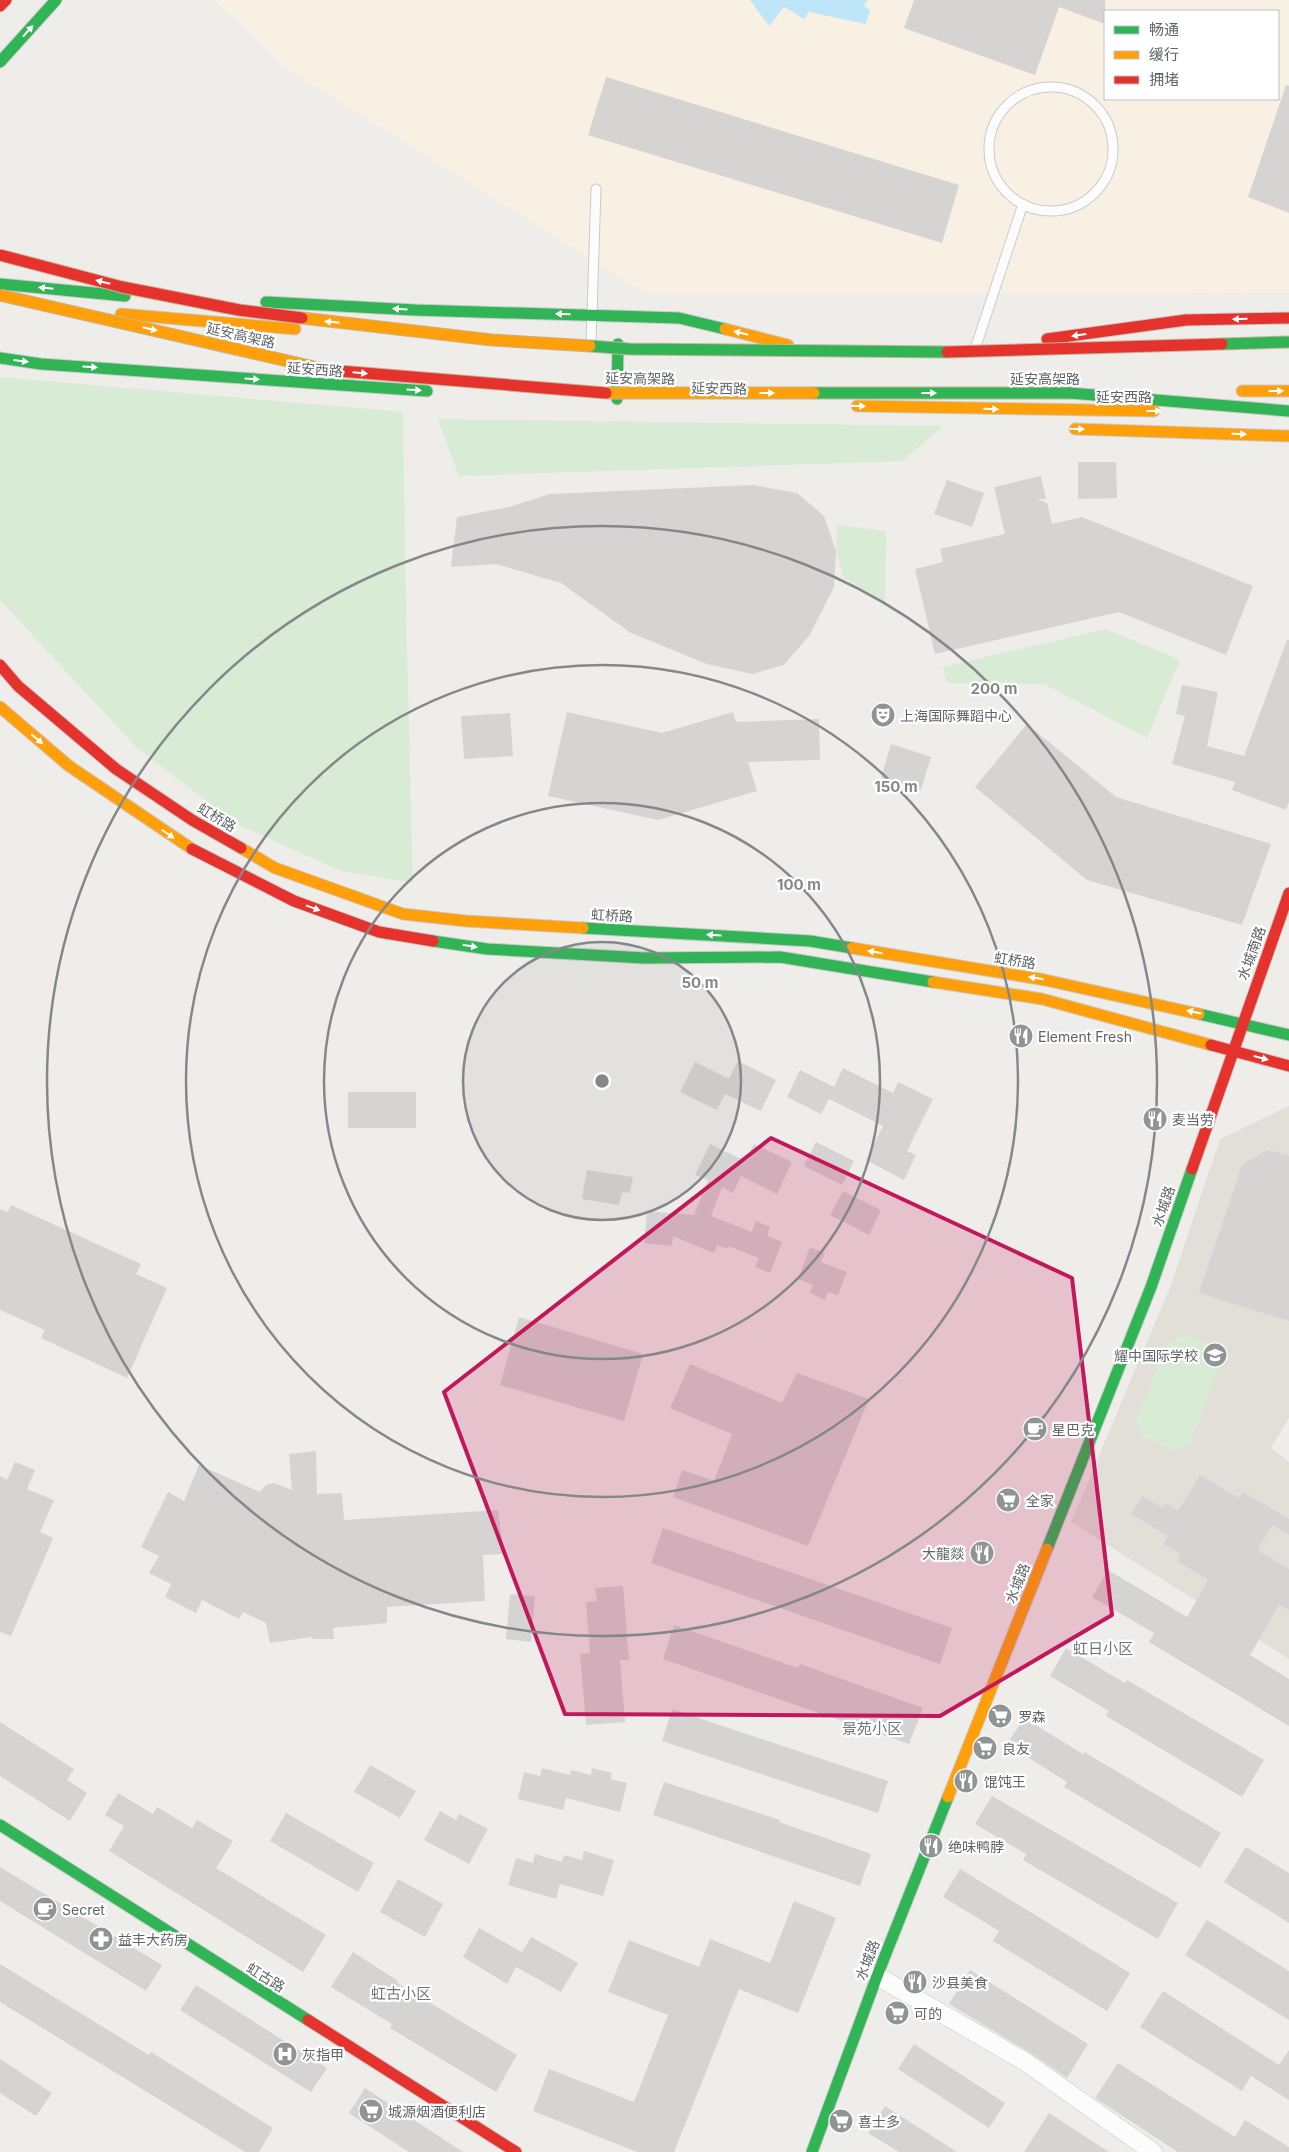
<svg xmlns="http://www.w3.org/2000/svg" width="1289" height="2152" font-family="Inter,'Noto Sans SC',sans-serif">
  <rect width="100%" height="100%" fill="#efede9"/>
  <path fill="#f8f1e3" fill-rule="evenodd" d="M214,0H1289V293L646,294L286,68ZM1105,11H1278V99H1105Z"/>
  <path fill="#e2dfd9" d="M1289,1106V1418L1271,1448L1289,1462V1659L1071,1522L1171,1285L1220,1139Z"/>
  <path fill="#d8ebd4" d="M0,377L403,412L406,612L413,883L341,871L237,824L136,747L0,600Z
    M438,419L943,426L902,461L459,476Z
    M837,525L886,531L885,602L844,578L836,551Z
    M1106,629L1180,660L1147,738L1044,684L947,683L943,667Z
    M1185,1334L1209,1344L1221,1361L1191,1442L1173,1451L1142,1437L1136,1419L1168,1343Z"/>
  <path fill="#bee6f8" d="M750,0H868L864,6L870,10L866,24L809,12L804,19L784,7L769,26Z"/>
  <path fill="#d6d4d2" d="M914,0H1105V24L1059,7L1035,75L904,28Z
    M606,77L959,185L942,243L588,135Z
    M1286,85L1289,86V213L1248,197Z
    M1078,462H1116L1117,498L1078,499Z
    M1041,476L1046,499H1037L1047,503L1052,524L1082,517L1253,586L1226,655L1119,612L935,654L915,569L943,562L940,549L1005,534L994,487Z
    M947,480L984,493L972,527L934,514Z
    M753,485L797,493L824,516L836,551L834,587L809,636L784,665L752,674L707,664L631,633L561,583L496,564L451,567L457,517L509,507L550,494Z
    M1287,640H1289V802L1286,810L1232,790L1235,782L1172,764L1185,716L1176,714L1182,685L1218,692L1207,746L1244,756Z
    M567,712L662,733L733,712L736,722L819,719L820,760L748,762L757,791L658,820L548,796Z
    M510,713L513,756L464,759L461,716Z
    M1027,724L1116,797L1271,844L1242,925L1087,880L975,787Z
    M891,744L931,757L921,790L881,778Z
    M738,1061L776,1080L761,1111L725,1094L717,1110L680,1092L695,1062L729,1079Z
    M843,1068L893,1093L898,1082L933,1099L907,1151L916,1155L904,1180L866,1160L883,1126L829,1099L821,1114L787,1097L800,1070L834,1087Z
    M348,1092H416V1128H348Z
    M816,1142L854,1161L842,1185L804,1166Z
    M710,1144L745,1161L754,1144L792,1162L777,1194L741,1176L733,1193L722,1187L711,1216L752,1232L756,1221L770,1227L767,1236L782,1242L770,1273L755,1267L759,1258L728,1246L727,1249L717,1245L714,1253L673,1236L672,1246L644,1243L647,1211L694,1215L708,1180L695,1175Z
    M1268,1150L1289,1156V1321L1199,1293L1242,1165Z
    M587,1170L633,1177L630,1193L622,1192L619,1205L582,1199Z
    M843,1191L881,1210L869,1235L830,1215Z
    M11,1205L141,1264L136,1274L167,1288L127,1378L41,1338L45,1330L0,1310V1209L8,1212Z
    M810,1247L825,1253L821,1262L847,1272L838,1295L828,1292L825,1300L810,1293L813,1285L798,1279Z
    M519,1317L643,1354L624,1421L500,1385Z
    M690,1364L782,1403L797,1373L869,1399L808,1546L673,1497L682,1470L714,1481L732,1434L670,1408Z
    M316,1451L317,1494L342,1493L344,1520L498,1510L504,1554L483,1555L485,1601L387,1607V1623L333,1628L334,1639H313L312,1637L270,1643L266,1623L243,1612L239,1619L202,1600L196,1613L165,1597L171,1584L149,1573L159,1556L141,1547L168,1492L184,1501L199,1465L260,1492L266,1485L274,1483L292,1490L289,1454Z
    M15,1462L35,1470L27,1489L54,1500L40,1532L53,1538L11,1636L0,1632V1476L7,1480Z
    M1200,1475L1239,1498L1243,1492L1289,1519V1535L1272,1525L1257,1550L1289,1569V1610L1279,1605L1250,1655L1289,1679V1726L1149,1642L1154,1633L1092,1597L1108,1570L1187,1617L1208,1580L1177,1561L1181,1554L1163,1544L1168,1536L1131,1514L1142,1496L1163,1508L1166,1503L1178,1511Z
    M663,1528L952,1628L940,1664L651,1563Z
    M623,1586L629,1660H620L625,1722L586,1725L580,1654L590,1653L586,1602L597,1601L595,1588Z
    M510,1594L535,1596L531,1642L506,1639Z
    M674,1625L798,1668L800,1664L923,1708L909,1744L663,1659Z
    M1066,1648L1125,1683L1127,1680L1264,1760L1242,1797L1106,1716L1109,1711L1050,1676Z
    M672,1709L888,1781L878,1813L662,1741Z
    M1024,1718L1083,1754L1084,1752L1221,1833L1200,1868L1064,1787L1067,1782L1007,1744Z
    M0,1722L74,1769L67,1780L87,1793L70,1821L0,1776Z
    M370,1765L416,1791L400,1818L354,1792Z
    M542,1768L570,1775L571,1770L591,1775L592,1768L612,1773L611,1779L627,1783L620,1812L566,1798L563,1810L518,1799L524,1772L540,1776Z
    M664,1782L780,1820L779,1822L871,1854L860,1886L653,1815Z
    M118,1793L153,1814L157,1807L192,1828L197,1820L233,1841L216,1868L326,1935L303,1972L109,1851L124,1826L105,1815Z
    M992,1796L1178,1903L1158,1939L1023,1860L1026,1854L975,1824Z
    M440,1811L456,1820L459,1814L488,1829L469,1864L424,1840Z
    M286,1813L374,1863L358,1892L270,1841Z
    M1246,1847L1289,1873V1923L1224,1882Z
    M584,1851L614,1860L603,1896L560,1884L556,1899L508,1885L516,1858L533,1863L535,1854L562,1862L564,1855L582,1860Z
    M0,1867L162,1965L146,1991L0,1901Z
    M960,1869L1130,1973L1107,2011L993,1941L999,1931L943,1897Z
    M398,1879L443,1904L425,1937L380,1912Z
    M794,1901L836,1918L798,2013L739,1989L674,2152H637L533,2111L549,2069L634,2102L668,2015L608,1992L629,1940L699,1967L710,1939L770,1963Z
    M1207,1920L1289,1971V2020L1185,1955Z
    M479,1928L522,1952L531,1937L578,1963L561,1992L516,1967L507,1984L463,1957Z
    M353,1952L398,1981L397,1983L517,2055L496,2092L390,2028L392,2024L331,1987Z
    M0,1964L149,2055L151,2052L273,2128L259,2152H245L0,2002Z
    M970,1970L1088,2044L1067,2078L1029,2052L949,2004Z
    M196,1985L327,2068L311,2092L180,2010Z
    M1163,1991L1279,2065L1289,2050V2100L1251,2076L1242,2091L1140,2027Z
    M914,2044L1005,2103L989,2128L898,2069Z
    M0,2059L52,2093L36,2116L0,2093Z
    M1118,2063L1235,2137L1245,2120L1289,2147V2152H1178L1095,2098Z
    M365,2088L463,2152H409L349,2113Z
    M885,2106L957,2152H899L868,2133Z
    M1049,2113L1109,2152H1024Z"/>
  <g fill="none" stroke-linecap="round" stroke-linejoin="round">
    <defs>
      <path id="lane" d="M989 149a62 62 0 1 1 124 0a62 62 0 1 1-124 0Z
        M591,343L596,189
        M975,349L1023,204"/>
      <path id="street" d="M877,1976L1024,2061L1153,2152"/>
      <path id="fast" d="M0,62L56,0
        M0,284L125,296
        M266,302L415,310L679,318L725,329
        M0,358L41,364L427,391
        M1070,393L1289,411
        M617,399L618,344
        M583,928L810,941L852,948
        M433,941L487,949L644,958L780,957L933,982
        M1199,1014L1289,1035
        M1047,1549L1151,1287L1192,1169
        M0,1825L308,2020
        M812,2152L877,1976L948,1797"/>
      <path id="slow" d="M121,314L295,329
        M725,329L788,345
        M1242,391H1289
        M857,406L1154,411
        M1075,429L1289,436
        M0,707L69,766L192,849
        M241,848L275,868L403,914L466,921L583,928
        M852,948L1045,980L1199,1014
        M933,982L1042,999L1211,1045
        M948,1797L1047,1549"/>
      <path id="jam" d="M0,6L6,0
        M1047,339L1186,320L1289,318
        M0,665L18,686L116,769L192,820L241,848
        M192,849L294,901L379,932L433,941
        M1211,1045L1289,1066
        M1192,1169L1289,893
        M308,2020L516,2152"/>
    </defs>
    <use href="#lane" stroke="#cacaca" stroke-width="11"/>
    <use href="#street" stroke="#cacaca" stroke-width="19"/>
    <use href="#fast" stroke="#cacaca" stroke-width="13"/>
    <use href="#slow" stroke="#cacaca" stroke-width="13"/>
    <use href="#jam" stroke="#cacaca" stroke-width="13"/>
    <use href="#lane" stroke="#fdfcfc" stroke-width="9"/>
    <use href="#street" stroke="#fdfcfc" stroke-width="18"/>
    <use href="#fast" stroke="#30b455" stroke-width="11"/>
    <use href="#slow" stroke="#ff9f0a" stroke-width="11"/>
    <use href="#jam" stroke="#e5322d" stroke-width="11"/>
    <defs>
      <path id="fast-bridge" d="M1222,344L1289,342
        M590,346L629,349L947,352
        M814,393H1070"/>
      <path id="slow-bridge" d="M0,295L327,370
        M302,318L492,340L590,346
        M606,393H814"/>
      <path id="jam-bridge" d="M0,255L122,287L239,310L302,318
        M947,352L1222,344
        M327,370L606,393"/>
    </defs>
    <use href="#fast-bridge" stroke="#c7b395" stroke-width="13" stroke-linecap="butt"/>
    <use href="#slow-bridge" stroke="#c7b395" stroke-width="13" stroke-linecap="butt"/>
    <use href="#jam-bridge" stroke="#c7b395" stroke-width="13" stroke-linecap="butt"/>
    <use href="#fast-bridge" stroke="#30b455" stroke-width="11"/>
    <use href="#slow-bridge" stroke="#ff9f0a" stroke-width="11"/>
    <use href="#jam-bridge" stroke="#e5322d" stroke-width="11"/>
  </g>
  <defs><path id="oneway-solid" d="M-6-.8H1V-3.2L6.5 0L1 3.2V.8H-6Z" transform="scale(1.25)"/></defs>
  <g fill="#fff">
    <use href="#oneway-solid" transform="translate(28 31) rotate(-48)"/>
    <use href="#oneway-solid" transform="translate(103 282) rotate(-166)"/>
    <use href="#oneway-solid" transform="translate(46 288) rotate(-174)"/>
    <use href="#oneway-solid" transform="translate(400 309) rotate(-177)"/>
    <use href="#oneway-solid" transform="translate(563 314) rotate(-179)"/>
    <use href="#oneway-solid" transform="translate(1240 319) rotate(179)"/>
    <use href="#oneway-solid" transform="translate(332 322) rotate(-174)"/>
    <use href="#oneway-solid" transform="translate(150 329) rotate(13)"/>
    <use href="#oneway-solid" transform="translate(741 333) rotate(-166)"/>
    <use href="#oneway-solid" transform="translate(1079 335) rotate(172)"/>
    <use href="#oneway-solid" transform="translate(21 361) rotate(7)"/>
    <use href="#oneway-solid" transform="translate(90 367) rotate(4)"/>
    <use href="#oneway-solid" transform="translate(360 373) rotate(5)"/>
    <use href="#oneway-solid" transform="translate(252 379) rotate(4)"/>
    <use href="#oneway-solid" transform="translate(414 390) rotate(3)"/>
    <use href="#oneway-solid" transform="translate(1276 391) rotate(-1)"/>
    <use href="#oneway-solid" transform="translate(767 393)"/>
    <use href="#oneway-solid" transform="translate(929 393)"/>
    <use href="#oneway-solid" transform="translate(858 406) rotate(1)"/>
    <use href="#oneway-solid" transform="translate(991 409) rotate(1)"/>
    <use href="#oneway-solid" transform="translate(1154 411)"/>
    <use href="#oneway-solid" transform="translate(1077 429) rotate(2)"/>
    <use href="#oneway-solid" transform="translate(1239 434) rotate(2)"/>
    <use href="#oneway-solid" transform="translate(37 739) rotate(40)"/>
    <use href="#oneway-solid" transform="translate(168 834) rotate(35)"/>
    <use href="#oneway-solid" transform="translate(313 908) rotate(20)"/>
    <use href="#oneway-solid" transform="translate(714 935) rotate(-177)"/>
    <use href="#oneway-solid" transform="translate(470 946) rotate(9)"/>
    <use href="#oneway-solid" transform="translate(875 952) rotate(-171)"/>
    <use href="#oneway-solid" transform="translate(1036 978) rotate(-171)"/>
    <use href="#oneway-solid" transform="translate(1194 1012) rotate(-168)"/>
    <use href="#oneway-solid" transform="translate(1261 1058) rotate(15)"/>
  </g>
  <path fill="#c2185b" fill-opacity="0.2" stroke="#c2185b" stroke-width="4" stroke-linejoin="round" d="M771,1138L1072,1278L1112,1615L940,1716L565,1714L444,1392Z"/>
  <circle cx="602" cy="1081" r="139" fill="#84888a" fill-opacity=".12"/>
  <g fill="none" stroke="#84888a" stroke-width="2.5">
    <circle cx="602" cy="1081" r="139"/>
    <circle cx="602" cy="1081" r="278"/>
    <circle cx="602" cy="1081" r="416"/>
    <circle cx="602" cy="1081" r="555"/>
  </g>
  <defs>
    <symbol id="theatre-disc" viewBox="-11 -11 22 22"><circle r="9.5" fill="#919495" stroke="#fff"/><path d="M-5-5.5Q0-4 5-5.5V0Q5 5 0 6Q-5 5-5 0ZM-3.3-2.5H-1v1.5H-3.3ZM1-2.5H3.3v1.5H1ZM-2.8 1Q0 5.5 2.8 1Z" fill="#fff"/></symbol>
    <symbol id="restaurant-disc" viewBox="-11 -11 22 22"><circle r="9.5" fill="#919495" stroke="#fff"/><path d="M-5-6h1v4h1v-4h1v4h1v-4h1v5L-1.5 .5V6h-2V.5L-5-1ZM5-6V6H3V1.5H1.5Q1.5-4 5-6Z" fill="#fff"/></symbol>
    <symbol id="school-disc" viewBox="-11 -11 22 22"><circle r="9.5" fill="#919495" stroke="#fff"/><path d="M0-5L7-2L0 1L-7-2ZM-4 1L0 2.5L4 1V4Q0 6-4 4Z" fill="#fff"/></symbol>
    <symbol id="cafe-disc" viewBox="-11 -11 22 22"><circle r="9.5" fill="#919495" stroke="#fff"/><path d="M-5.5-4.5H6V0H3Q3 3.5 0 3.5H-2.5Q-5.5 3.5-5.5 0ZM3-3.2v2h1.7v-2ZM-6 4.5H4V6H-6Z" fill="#fff"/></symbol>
    <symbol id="supermarket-disc" viewBox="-11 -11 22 22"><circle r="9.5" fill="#919495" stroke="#fff"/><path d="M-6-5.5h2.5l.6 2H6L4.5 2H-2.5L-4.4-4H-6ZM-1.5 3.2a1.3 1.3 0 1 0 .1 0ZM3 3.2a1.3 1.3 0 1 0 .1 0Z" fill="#fff"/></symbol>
    <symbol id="pharmacy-disc" viewBox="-11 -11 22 22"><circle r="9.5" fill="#919495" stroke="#fff"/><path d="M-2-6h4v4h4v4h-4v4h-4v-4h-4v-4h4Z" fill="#fff"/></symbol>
    <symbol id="hospital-disc" viewBox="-11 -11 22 22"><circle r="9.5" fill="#919495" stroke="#fff"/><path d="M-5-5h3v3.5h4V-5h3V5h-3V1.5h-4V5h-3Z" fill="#fff"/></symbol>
  </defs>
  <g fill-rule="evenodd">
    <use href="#theatre-disc" x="869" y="701" width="28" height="28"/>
    <use href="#restaurant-disc" x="1007" y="1022" width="28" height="28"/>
    <use href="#restaurant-disc" x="1141" y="1105" width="28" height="28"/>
    <use href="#school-disc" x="1201" y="1341" width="28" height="28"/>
    <use href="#cafe-disc" x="1021" y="1415" width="28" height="28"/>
    <use href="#supermarket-disc" x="994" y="1486" width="28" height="28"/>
    <use href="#restaurant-disc" x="968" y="1539" width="28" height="28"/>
    <use href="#supermarket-disc" x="986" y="1702" width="28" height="28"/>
    <use href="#supermarket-disc" x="971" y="1734" width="28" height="28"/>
    <use href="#restaurant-disc" x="952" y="1767" width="28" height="28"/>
    <use href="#restaurant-disc" x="917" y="1832" width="28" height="28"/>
    <use href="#cafe-disc" x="31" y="1895" width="28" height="28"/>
    <use href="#pharmacy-disc" x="87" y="1925" width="28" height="28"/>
    <use href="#restaurant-disc" x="901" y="1968" width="28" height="28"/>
    <use href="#supermarket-disc" x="883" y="1999" width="28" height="28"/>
    <use href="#hospital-disc" x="271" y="2040" width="28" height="28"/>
    <use href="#supermarket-disc" x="357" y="2097" width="28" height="28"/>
    <use href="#supermarket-disc" x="827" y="2107" width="28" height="28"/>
  </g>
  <g text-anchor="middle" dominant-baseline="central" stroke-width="4.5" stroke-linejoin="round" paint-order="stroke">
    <g font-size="14" fill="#5e6468" stroke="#fff">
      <text transform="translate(241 335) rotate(13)">延安高架路</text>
      <text transform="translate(315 369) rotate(4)">延安西路</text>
      <text transform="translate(640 378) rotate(1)">延安高架路</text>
      <text x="1045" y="378">延安高架路</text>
      <text transform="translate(719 388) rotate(1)">延安西路</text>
      <text x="1124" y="396">延安西路</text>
      <text transform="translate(217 817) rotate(31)">虹桥路</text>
      <text transform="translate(612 915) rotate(3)">虹桥路</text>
      <text transform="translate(1251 953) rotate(-70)">水城南路</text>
      <text transform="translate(1015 960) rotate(9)">虹桥路</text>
      <text transform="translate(1163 1206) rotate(-71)">水城路</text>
      <text transform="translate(1017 1583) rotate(-68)">水城路</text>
      <text transform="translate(867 1960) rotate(-69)">水城路</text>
      <text transform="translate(266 1977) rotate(32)">虹古路</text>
    </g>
    <g font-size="14" fill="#5e6468" stroke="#fff" text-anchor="start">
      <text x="900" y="715">上海国际舞蹈中心</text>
      <text x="1038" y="1036">Element Fresh</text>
      <text x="1172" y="1119">麦当劳</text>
      <text x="1198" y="1355" text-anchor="end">耀中国际学校</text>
      <text x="1052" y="1429">星巴克</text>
      <text x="1026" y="1500">全家</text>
      <text x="964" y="1553" text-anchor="end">大龍燚</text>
      <text x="1018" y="1716">罗森</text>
      <text x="1002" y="1748">良友</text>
      <text x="984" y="1781">馄饨王</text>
      <text x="948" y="1846">绝味鸭脖</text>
      <text x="62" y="1909">Secret</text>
      <text x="118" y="1939">益丰大药房</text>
      <text x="932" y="1982">沙县美食</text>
      <text x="914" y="2013">可的</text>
      <text x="302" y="2054">灰指甲</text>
      <text x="388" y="2111">城源烟酒便利店</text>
      <text x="858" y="2121">喜士多</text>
    </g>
    <g font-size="15" fill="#6f767a" stroke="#fff">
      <text x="1103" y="1648">虹日小区</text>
      <text x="872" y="1728">景苑小区</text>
      <text x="401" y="1993">虹古小区</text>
    </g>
  </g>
  <circle cx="602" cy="1081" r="8" fill="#84888a" stroke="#fff" stroke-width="2.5"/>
  <g font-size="15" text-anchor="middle" font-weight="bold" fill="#84888a" stroke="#fff" stroke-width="4.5" stroke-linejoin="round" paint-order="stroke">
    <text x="994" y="694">200 m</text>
    <text x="896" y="792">150 m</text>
    <text x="799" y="890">100 m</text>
    <text x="700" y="988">50 m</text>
  </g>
  <rect x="1104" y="10" width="175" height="90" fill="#ffffff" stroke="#bfc1c3"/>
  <rect x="1114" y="26" width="25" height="8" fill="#30b455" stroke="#bfc1c3"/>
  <text x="1149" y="35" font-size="15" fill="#5e6468">畅通</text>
  <rect x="1114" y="51" width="25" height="8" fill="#ff9f0a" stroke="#bfc1c3"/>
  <text x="1149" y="60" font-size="15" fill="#5e6468">缓行</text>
  <rect x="1114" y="76" width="25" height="8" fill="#e5322d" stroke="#bfc1c3"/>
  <text x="1149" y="85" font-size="15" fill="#5e6468">拥堵</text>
</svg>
